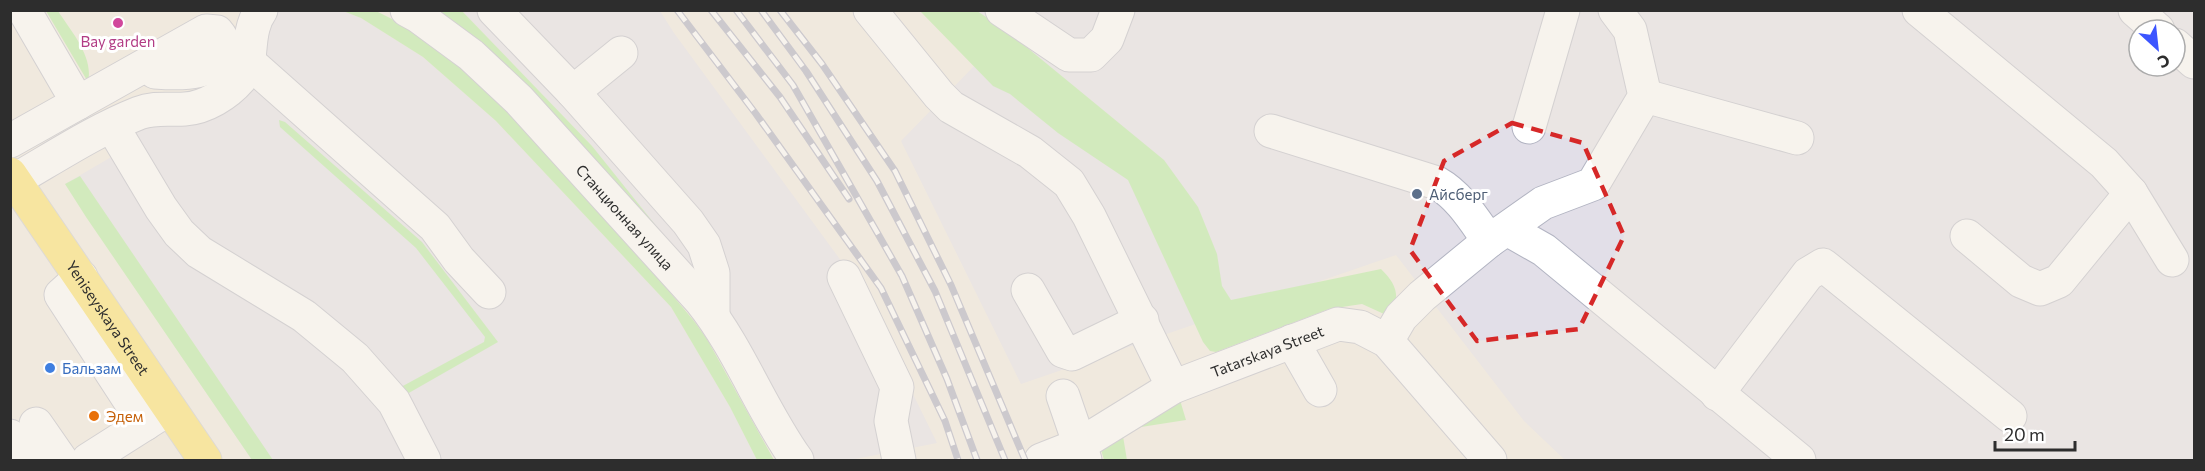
<svg xmlns="http://www.w3.org/2000/svg" width="2205" height="471" font-family="Commissioner,sans-serif">
  <rect width="100%" height="100%" fill="#f0e9de"/>
  <path fill="#e2dfe8" fill-rule="evenodd" d="M279,11H343L361,18L423,57L496,121L671,307L730,407L757,460H252L65,184L113,156L149,119L187,109Z
    M462,11H660L674,33L861,288L937,443L850,460H805L592,146Z
    M930,11H2194V460H1565L1524,421L1396,255L1021,384L901,141L980,60ZM2139,30H2175V66H2139Z"/>
  <path fill="#aeeb96" d="M46,11H58C71,31 94,57 88,82Z
    M343,11H376L406,26L460,64L510,108L603,212L694,321L707,339L774,460H757L730,407L671,307L496,121L423,57L361,18Z
    M434,11H462L592,146L673,247Z
    M920,11H977L1007,31L1164,160L1198,207L1217,254L1222,286L1231,300L1381,269C1393,281 1399,290 1395,307L1384,314L1362,304L1329,309L1216,352L1210,351L1203,342L1128,180L1058,133L1010,94L993,86Z
    M279,120L285,122L422,242L498,342L407,394L401,387L484,342L485,337L416,248L280,127Z
    M80,176L273,460H252L86,217L65,184Z
    M1180,400L1186,420L1122,430L1127,460H1104L1097,436Z"/>
  <g fill="none" stroke-linecap="round" stroke-linejoin="round">
    <defs>
      <g id="minor">
        <path d="M24,10L78,103"/>
        <path id="s1" d="M407,10L418,16L471,55L519,100L701,301C740,350 761,410 797,460"/>
        <path d="M494,10L573,92L688,222L704,245L713,273V316"/>
        <path d="M870,10L939,95L951,107L1030,152L1069,183L1089,216L1173,387"/>
        <path d="M1002,10L1069,55H1091L1107,39L1118,10"/>
        <path d="M1919,10L2104,163L2131,193L2172,260"/>
        <path d="M2135,10L2158,30"/>
        <path d="M2175,45L2194,62"/>
        <path d="M249,62L435,227L459,260L489,292"/>
        <path d="M573,92L621,53"/>
        <path d="M1645,96L1797,138"/>
        <path d="M112,126L161,208L179,233L199,252L304,316L355,358L394,402L424,460"/>
        <path d="M1529,127L1563,10"/>
        <path d="M1271,131L1437,183C1460,196 1474,220 1489,241"/>
        <path d="M10,141L206,31L217,32C234,51 218,66 197,71C184,74 168,73 155,72"/>
        <path d="M15,180C55,157 96,130 139,113C154,107 169,110 185,109C205,108 227,94 240,79C254,62 247,41 255,22C256,18 259,14 261,10"/>
        <path d="M1507,229L1544,250L1799,460"/>
        <path d="M1967,236L2021,281L2040,289L2059,281L2131,193"/>
        <path d="M81,277L61,295L145,424"/>
        <path d="M844,277L897,387L891,421L899,460"/>
        <path d="M1028,290L1063,351L1072,354L1142,320"/>
        <path d="M1292,341L1320,390"/>
        <path d="M1387,341L1401,317L1422,296L1489,241L1543,203L1593,184L1645,96L1630,30L1615,10"/>
        <path d="M1717,394L1808,274L1823,265L2010,416"/>
        <path d="M1063,396L1085,460"/>
        <path d="M36,424L61,460"/>
        <path d="M10,436L28,460"/>
        <path d="M88,460L162,413"/>
        <path id="s2" d="M1041,460L1079,445L1173,387L1338,324L1360,327L1387,341L1490,460"/>
      </g>
      <g id="major">
        <path id="s3" d="M10,174L205,460"/>
      </g>
    </defs>
    <use href="#minor" stroke="#b2b4c2" stroke-width="35"/>
    <use href="#major" stroke="#c8c8c8" stroke-width="35"/>
    <use href="#minor" stroke="#fff" stroke-width="33"/>
    <use href="#major" stroke="#ffe054" stroke-width="33"/>
    <defs>
      <path id="rail" d="M677,10L756,114L881,288L945,421L958,460
        M711,10L780,97L849,199
        M736,10L793,85L902,276L947,379L977,460
        M761,10L806,71L877,181L935,291L1005,460
        M780,10L822,64L895,171L951,285L1025,460"/>
    </defs>
    <use href="#rail" stroke="#a0a2b9" stroke-width="7"/>
    <use href="#rail" stroke="#fff" stroke-width="4.5" stroke-dasharray="14" stroke-linecap="butt"/>
  </g>
  <path d="M0 0H2205V471H0ZM1512,123L1583,143L1624,236L1579,329L1477,341L1410,250L1444,161Z" fill="#f0e9de" fill-opacity=".55" fill-rule="evenodd"/>
  <path fill="none" stroke="#d62828" stroke-width="4.5" stroke-dasharray="12 8" stroke-linejoin="round" d="M1512,123L1583,143L1624,236L1579,329L1477,341L1410,250L1444,161Z"/>
  <circle fill="#d1479c" stroke="#fff" stroke-width="2" cx="118" cy="23" r="6"/>
  <circle fill="#5c6f8a" stroke="#fff" stroke-width="2" cx="1417" cy="194" r="6"/>
  <circle fill="#3f7fe0" stroke="#fff" stroke-width="2" cx="50" cy="368" r="6"/>
  <circle fill="#e8710a" stroke="#fff" stroke-width="2" cx="94" cy="416" r="6"/>
  <g text-anchor="middle" dominant-baseline="central" stroke-width="6" stroke-linejoin="round" paint-order="stroke">
    <g font-size="15" fill="#b23c85" stroke="#fff">
      <text x="118" y="41">Bay garden</text>
    </g>
    <g font-size="15" fill="#4e5e75" stroke="#fff" text-anchor="start">
      <text x="1429" y="194">Айсберг</text>
    </g>
    <g font-size="15" fill="#2d2d2d" stroke="#fff">
      <text stroke="none"><textPath href="#s1" startOffset="302">Станционная улица</textPath></text>
      <text stroke="none"><textPath href="#s3" startOffset="174">Yeniseyskaya Street</textPath></text>
      <text stroke="none"><textPath href="#s2" startOffset="252">Tatarskaya Street</textPath></text>
    </g>
    <g font-size="15" fill="#366cbe" stroke="#fff" text-anchor="start">
      <text x="62" y="368">Бальзам</text>
    </g>
    <g font-size="15" fill="#c56008" stroke="#fff" text-anchor="start">
      <text x="106" y="416">Эдем</text>
    </g>
  </g>
  <rect width="2205" height="471" fill="none" stroke="#2d2d2d" stroke-width="24"/>
  <g transform="translate(2157 48) rotate(153)"><circle r="28" fill="#ffffff" stroke="#ababab" stroke-width="1.5"/>
  <path d="M0-4.5L10 22L0 15L-10 22Z" fill="#3c55ff"/>
  <text y="-9" font-size="16" font-weight="bold" text-anchor="middle" fill="#2d2d2d">С</text>
  </g>
  <path d="M1995 441v9h80v-9" fill="none" stroke="#2d2d2d" stroke-width="3"/>
  <text x="2004" y="441" font-size="18" fill="#2d2d2d" stroke="#ffffff" stroke-width="4.5" paint-order="stroke">20 m</text>
</svg>
